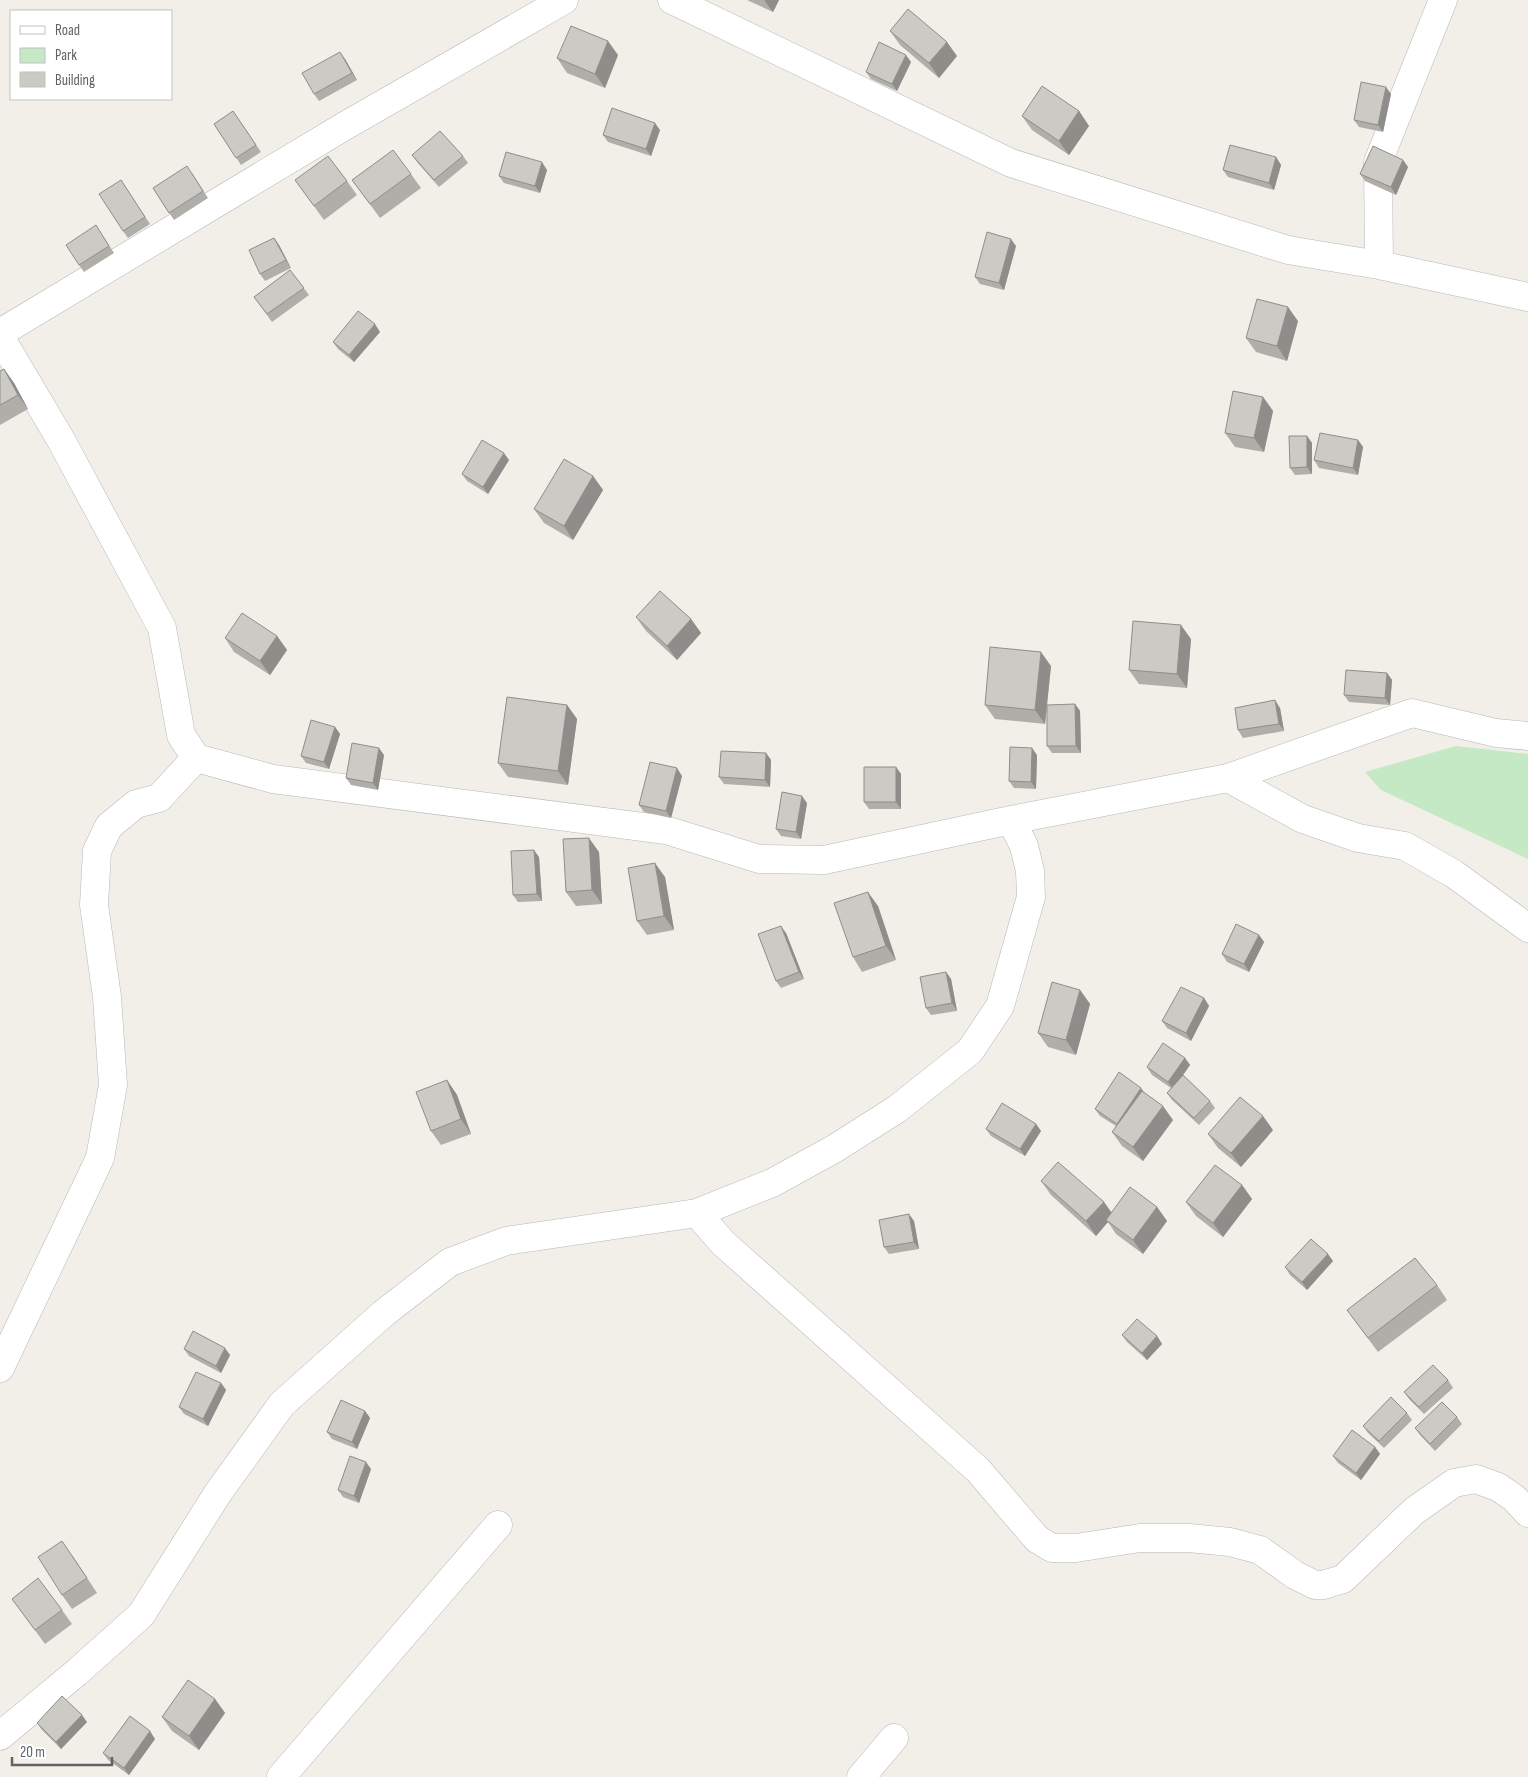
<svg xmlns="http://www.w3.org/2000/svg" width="1528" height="1777" font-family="'Sofia Sans Condensed',sans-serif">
  <rect width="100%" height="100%" fill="#f1efe8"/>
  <path fill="#c5e8c5" d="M1456,746L1528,754V859L1381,790L1365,772Z"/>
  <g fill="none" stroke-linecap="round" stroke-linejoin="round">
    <defs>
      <path id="minor" d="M672,0L1011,163L1288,250L1379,265L1528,297
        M1379,265L1378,162L1443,0
        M0,333L343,127L564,0
        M0,337L61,440L162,628L181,735L196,758L273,779L666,830L759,859L824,860L1011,820L1228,778L1412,713L1496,733L1528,736
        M1228,778L1303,819L1358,838L1405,846L1454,874L1528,928
        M697,1213L723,1243L978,1470L1037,1539L1052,1548H1076L1140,1538H1189L1230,1542L1260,1550L1295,1575L1315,1585H1323L1343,1579L1414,1511L1454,1483L1476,1479L1498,1487L1514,1498L1528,1513
        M0,1368L100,1158L113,1085L107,997L94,905L97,851L109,826L136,804L159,798L196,758
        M0,1736L76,1673L141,1615L218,1493L282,1404L384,1313L450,1262L506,1241L697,1213L772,1183L834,1149L897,1109L970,1051L1000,1006L1031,897L1030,871L1024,846L1011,820
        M281,1777L498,1525
        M861,1777L894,1738"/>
    </defs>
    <use href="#minor" stroke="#b5b8bc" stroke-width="29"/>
    <use href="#minor" stroke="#fff" stroke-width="28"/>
  </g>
  <path fill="#afaea9" d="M747,0H779L773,12Z
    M890,31L957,56L939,78L900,45Z
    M618,55L605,88L567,73L557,58Z
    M345,59L357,80L319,101L314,94Z
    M911,62L897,91L871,79L866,72Z
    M1391,94L1383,132L1359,127L1354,120Z
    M233,111L261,152L241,165L214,124Z
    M1079,111L1089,126L1069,155L1032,130L1022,116Z
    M660,130L651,156L608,142L603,135Z
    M412,155L463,156L468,163L439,187L417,162Z
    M1276,157L1281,165L1274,190L1228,177L1223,170Z
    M1403,160L1408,167L1396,195L1365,181L1360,174Z
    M547,170L540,193L504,183L499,176Z
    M192,173L208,198L174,220L153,188Z
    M411,174L421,188L380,218L352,180Z
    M121,180L150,224L128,238L123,231Z
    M295,180L347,181L357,195L324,220Z
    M96,225L114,253L84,272L79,265Z
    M274,238L279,245L291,268L265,281L260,274Z
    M1016,246L1004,290L980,284L975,277Z
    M290,270L309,295L272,322L254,297Z
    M1298,321L1287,361L1256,352L1246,338Z
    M380,332L354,362L338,349L333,342Z
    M4,369L14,383L28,409L0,425V371Z
    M1263,397L1273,411L1264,452L1235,447L1225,433Z
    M1307,436L1312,443V474L1295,475L1290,468Z
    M1358,440L1363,447L1358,475L1319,468L1314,460Z
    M509,460L488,494L467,481L462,474Z
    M593,476L603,490L573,540L544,523L534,509Z
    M636,617L691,619L701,633L677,660L646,631Z
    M277,636L287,650L270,675L234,652L225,638Z
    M1191,639L1187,688L1139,684L1129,670Z
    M1051,666L1045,724L995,719L985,705Z
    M1387,673L1392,680L1390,705L1349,702L1344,695Z
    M1075,704L1080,711L1081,753H1052L1047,746Z
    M567,705L577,719L568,785L508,777L498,763Z
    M1280,708L1284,731L1243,738L1238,730Z
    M335,727L340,734L329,769L306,763L301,756Z
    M766,753L771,760L770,787L724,784L719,777Z
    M384,755L378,790L351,785L346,778Z
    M1037,755L1036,789L1014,788L1009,781Z
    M896,767L901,774V809H869L864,802Z
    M682,776L671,818L644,812L639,805Z
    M807,803L801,839L781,836L776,829Z
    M599,852L602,904L576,906L566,892Z
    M539,857L542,901L518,902L513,895Z
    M665,877L674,930L647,935L637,921Z
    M878,906L896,960L862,972L853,957Z
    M786,933L804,979L781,988L776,981Z
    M1259,935L1264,942L1249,972L1227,962L1222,954Z
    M946,972L951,979L957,1011L931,1015L926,1008Z
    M1080,990L1090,1004L1076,1055L1048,1047L1038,1033Z
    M1204,998L1209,1006L1191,1041L1167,1028L1162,1021Z
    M1185,1058L1190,1065L1183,1075L1210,1101L1215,1108L1199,1125L1172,1100L1167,1093L1171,1088L1152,1075L1147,1067Z
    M447,1080L457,1095L471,1134L441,1145L431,1131Z
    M1095,1109L1173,1120L1143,1161L1122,1146L1112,1132L1116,1126L1100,1116Z
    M1036,1124L1041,1131L1025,1156L991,1136L986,1129Z
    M1273,1130L1241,1167L1218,1148L1208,1134Z
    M1041,1181L1104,1202L1111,1213L1157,1207L1167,1221L1143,1254L1116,1234L1108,1222L1096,1236L1051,1195Z
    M1242,1185L1252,1199L1223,1237L1196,1216L1186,1202Z
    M914,1221L919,1249L889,1254L884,1247Z
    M1333,1261L1307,1290L1290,1275L1285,1267Z
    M1437,1285L1447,1300L1378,1352L1347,1310Z
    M1122,1335L1157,1336L1162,1344L1147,1360L1127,1342Z
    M184,1349L230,1355L221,1373L189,1356Z
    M1448,1380L1453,1388L1424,1414L1409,1399L1404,1392Z
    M221,1383L226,1390L208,1426L184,1414L179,1407Z
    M365,1411L370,1418L357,1449L332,1439L327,1432Z
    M1407,1413L1412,1420L1384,1448L1368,1433L1363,1426Z
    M1457,1417L1462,1424L1435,1451L1420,1435L1415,1428Z
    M1375,1447L1380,1454L1361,1480L1338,1463L1333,1456Z
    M371,1469L359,1503L343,1497L338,1490Z
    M72,1555L97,1593L72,1609L62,1595Z
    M12,1599L62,1610L72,1624L45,1644Z
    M215,1699L225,1713L199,1750L172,1731L162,1717Z
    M87,1722L61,1749L42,1730L37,1723Z
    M155,1739L129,1775L108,1760L103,1753Z"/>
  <path fill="#8f8d8a" d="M764,0H779L773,12Z
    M608,41L618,55L605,88L595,74Z
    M947,42L957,56L939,78L929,63Z
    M340,52L345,59L357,80L352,73Z
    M906,55L911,62L897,91L892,84Z
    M1386,87L1391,94L1383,132L1378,125Z
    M1079,111L1089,126L1069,155L1059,141Z
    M655,123L660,130L651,156L646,149Z
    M1276,157L1281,165L1274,190L1269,183Z
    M1403,160L1408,167L1396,195L1391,187Z
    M542,162L547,170L540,193L535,186Z
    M274,238L279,245L291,268L286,260Z
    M1011,239L1016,246L1004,290L999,283Z
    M1288,307L1298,321L1287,361L1277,346Z
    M375,324L380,332L354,362L349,355Z
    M4,369L14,383L28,409L18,395Z
    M1263,397L1273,411L1264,452L1254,438Z
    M1307,436L1312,443V474L1307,467Z
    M1358,440L1363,447L1358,475L1353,468Z
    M504,453L509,460L488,494L483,487Z
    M593,476L603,490L573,540L564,526Z
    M691,619L701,633L677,660L667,646Z
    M1181,625L1191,639L1187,688L1177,674Z
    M277,636L287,650L270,675L260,661Z
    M1041,652L1051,666L1045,724L1035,710Z
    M1387,673L1392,680L1390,705L1385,698Z
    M1275,700L1280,708L1284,731L1279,724Z
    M1075,704L1080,711L1081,753L1076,746Z
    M567,705L577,719L568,785L558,771Z
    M335,727L340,734L329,769L324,762Z
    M379,748L384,755L378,790L373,783Z
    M1032,748L1037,755L1036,789L1031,782Z
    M766,753L771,760L770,787L765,780Z
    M896,767L901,774V809L896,802Z
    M677,768L682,776L671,818L666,811Z
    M802,796L807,803L801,839L796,832Z
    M589,838L599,852L602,904L592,890Z
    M534,850L539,857L542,901L537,894Z
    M655,863L665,877L674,930L664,916Z
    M868,892L878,906L896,960L886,946Z
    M781,926L786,933L804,979L799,972Z
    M1259,935L1264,942L1249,972L1244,964Z
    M946,972L951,979L957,1011L952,1003Z
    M1080,990L1090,1004L1076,1055L1066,1040Z
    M1204,998L1209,1006L1191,1041L1186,1033Z
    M1185,1058L1190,1065L1173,1089L1168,1082Z
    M447,1080L457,1095L471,1134L461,1119Z
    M1141,1088L1146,1095L1117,1124Z
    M1163,1106L1173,1120L1143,1161L1133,1147Z
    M1263,1116L1273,1130L1241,1167L1231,1153Z
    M1036,1124L1041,1131L1025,1156L1020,1149Z
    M1242,1185L1252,1199L1223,1237L1213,1223Z
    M1104,1202L1114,1216L1106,1220L1108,1222L1096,1236L1086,1221Z
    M1157,1207L1167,1221L1143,1254L1133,1240Z
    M909,1214L914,1221L919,1249L914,1242Z
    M1328,1254L1333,1261L1307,1290L1302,1282Z
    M1157,1336L1162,1344L1147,1360L1142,1353Z
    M225,1348L230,1355L221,1373L216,1366Z
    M221,1383L226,1390L208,1426L203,1419Z
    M365,1411L370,1418L357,1449L352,1442Z
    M1375,1447L1380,1454L1361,1480L1356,1473Z
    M366,1462L371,1469L359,1503L354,1496Z
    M215,1699L225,1713L199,1750L189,1736Z
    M82,1715L87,1722L61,1749L56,1742Z
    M150,1731L155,1739L129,1775L124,1768Z"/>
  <path fill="#cccac5" stroke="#8f8d8a" d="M908,9L947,42L929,63L890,31Z
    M571,26L608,41L595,74L557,58Z
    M879,42L906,55L892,84L866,72Z
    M340,52L352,73L314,94L302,73Z
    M1361,82L1386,87L1378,125L1354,120Z
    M1042,86L1079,111L1059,141L1022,116Z
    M612,108L655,123L646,149L603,135Z
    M233,111L256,145L236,158L214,124Z
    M440,131L463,156L434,180L412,155Z
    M1230,145L1276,157L1269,183L1223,170Z
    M1373,146L1403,160L1391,187L1360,174Z
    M393,150L411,174L370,204L352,180Z
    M506,152L542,162L535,186L499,176Z
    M328,156L347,181L314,206L295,180Z
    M187,166L203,191L169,213L153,188Z
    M121,180L145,217L123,231L99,194Z
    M96,225L109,246L79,265L66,245Z
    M987,232L1011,239L999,283L975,277Z
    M274,238L286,260L260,274L249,250Z
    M290,270L304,288L267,314L254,297Z
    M1257,299L1288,307L1277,346L1246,338Z
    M358,311L375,324L349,355L333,342Z
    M4,369L18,395L0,405V371Z
    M1233,391L1263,397L1254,438L1225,433Z
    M1320,433L1358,440L1353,468L1314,460Z
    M1289,436H1307V467L1290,468Z
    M482,440L504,453L483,487L462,474Z
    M564,459L593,476L564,526L534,509Z
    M660,591L691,619L667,646L636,617Z
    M242,613L277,636L260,661L225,638Z
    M1133,621L1181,625L1177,674L1129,670Z
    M990,647L1041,652L1035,710L985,705Z
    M1346,670L1387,673L1385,698L1344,695Z
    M507,697L567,705L558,771L498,763Z
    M1275,700L1279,724L1238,730L1235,708Z
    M1075,704L1076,746H1047V705Z
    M311,720L335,727L324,762L301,756Z
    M352,743L379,748L373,783L346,778Z
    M1010,747L1032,748L1031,782L1009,781Z
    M721,751L766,753L765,780L719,777Z
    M650,762L677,768L666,811L639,805Z
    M864,767H896V802H864Z
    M782,792L802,796L796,832L776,829Z
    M589,838L592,890L566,892L563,839Z
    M534,850L537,894L513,895L511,851Z
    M655,863L664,916L637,921L628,868Z
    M868,892L886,946L853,957L834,903Z
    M1236,924L1259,935L1244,964L1222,954Z
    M781,926L799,972L776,981L758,934Z
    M946,972L952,1003L926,1008L920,977Z
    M1052,982L1080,990L1066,1040L1038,1033Z
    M1181,987L1204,998L1186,1033L1162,1021Z
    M1163,1043L1185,1058L1168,1082L1147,1067Z
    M1119,1072L1141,1088L1117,1124L1095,1109Z
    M1183,1075L1210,1101L1194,1118L1167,1093Z
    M447,1080L461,1119L431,1131L416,1092Z
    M1142,1091L1163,1106L1133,1147L1112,1132Z
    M1240,1097L1263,1116L1231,1153L1208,1134Z
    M1002,1103L1036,1124L1020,1149L986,1129Z
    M1058,1162L1104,1202L1086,1221L1041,1181Z
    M1215,1165L1242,1185L1213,1223L1186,1202Z
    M1130,1187L1157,1207L1133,1240L1106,1220Z
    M909,1214L914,1242L884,1247L879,1220Z
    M1311,1239L1328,1254L1302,1282L1285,1267Z
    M1415,1258L1437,1285L1368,1338L1347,1310Z
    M1137,1319L1157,1336L1142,1353L1122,1335Z
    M193,1331L225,1348L216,1366L184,1349Z
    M1433,1365L1448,1380L1419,1407L1404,1392Z
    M196,1372L221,1383L203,1419L179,1407Z
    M1391,1397L1407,1413L1379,1441L1363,1426Z
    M341,1400L365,1411L352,1442L327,1432Z
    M1442,1402L1457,1417L1430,1444L1415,1428Z
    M1352,1430L1375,1447L1356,1473L1333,1456Z
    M350,1456L366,1462L354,1496L338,1490Z
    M62,1541L87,1578L62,1595L38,1557Z
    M38,1578L62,1610L35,1630L12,1599Z
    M188,1680L215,1699L189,1736L162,1717Z
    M62,1696L82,1715L56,1742L37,1723Z
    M130,1716L150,1731L124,1768L103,1753Z"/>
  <rect x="10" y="10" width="162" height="90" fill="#ffffff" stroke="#bfc1c3"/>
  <rect x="20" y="26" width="25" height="8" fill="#ffffff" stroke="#bfc1c3"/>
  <text x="55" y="35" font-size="15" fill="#5f6368">Road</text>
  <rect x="20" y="48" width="25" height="15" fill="#c5e8c5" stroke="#bfc1c3"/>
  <text x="55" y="60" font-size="15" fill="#5f6368">Park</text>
  <rect x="20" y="72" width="25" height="15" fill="#cccac5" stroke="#bfc1c3"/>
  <text x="55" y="85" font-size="15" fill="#5f6368">Building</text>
  <path d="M12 1757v8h100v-8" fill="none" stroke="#5f6368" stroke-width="2.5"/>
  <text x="20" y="1757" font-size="15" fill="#5f6368" stroke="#ffffff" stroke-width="4" paint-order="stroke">20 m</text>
</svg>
